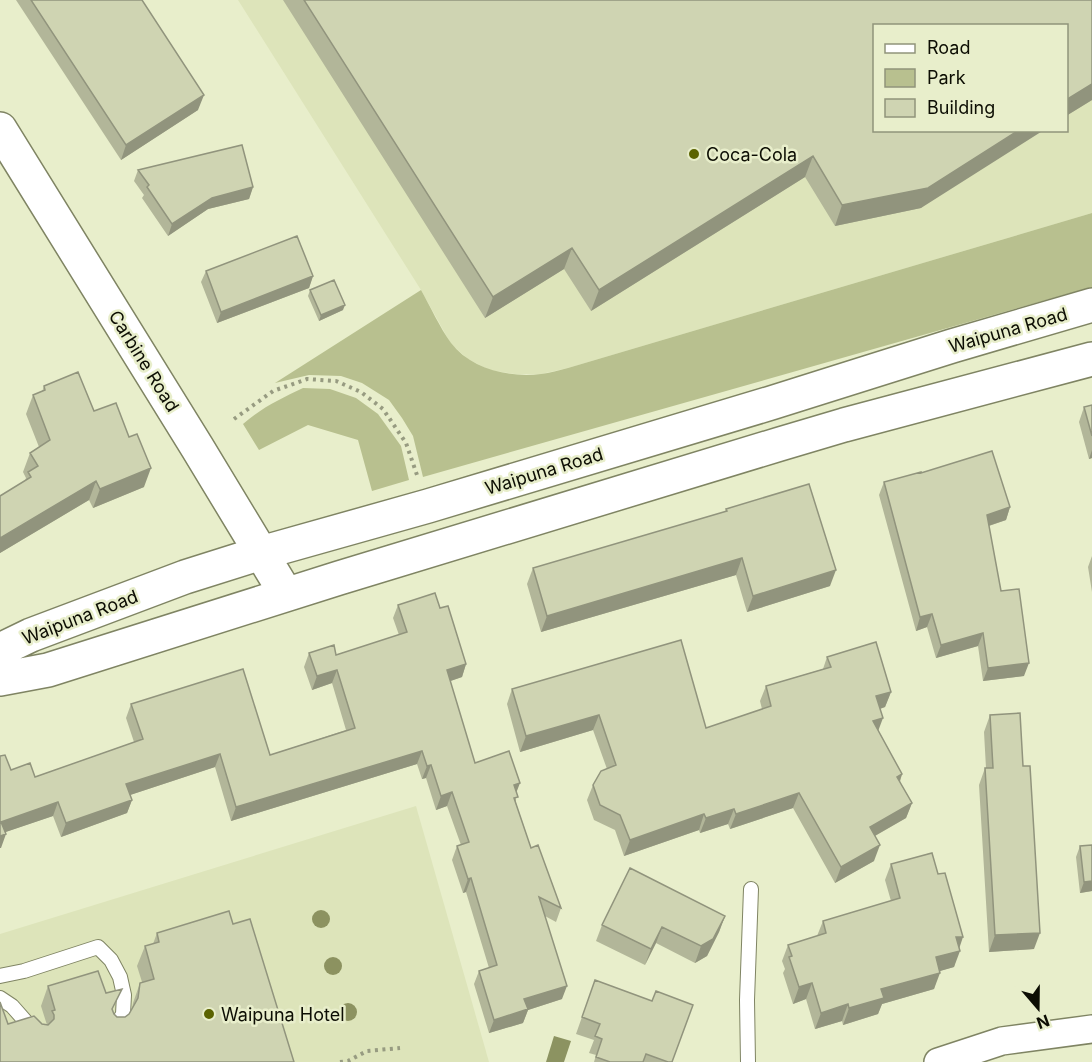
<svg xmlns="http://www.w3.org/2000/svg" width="1092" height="1062" font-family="Inter,sans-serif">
  <rect width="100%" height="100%" fill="#e8eecb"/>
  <path fill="#dde4ba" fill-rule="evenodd" d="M238,0H1092V213L568,368L541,374H515L489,370L468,359L451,344L421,290ZM874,26H1066V130H874Z
    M416,806L489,1062H0V934Z"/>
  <path fill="#b8c08f" d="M1092,213V287L423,477L413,436L402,418L389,400L362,383L341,376L309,375L275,383L421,290C430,306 440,328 451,343C471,369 509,378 541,374C550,373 559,370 568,368Z
    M303,388L330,389L356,398L378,414L401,446L409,480L372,491L358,440L308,425L259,450L243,424C261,408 282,398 303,388Z"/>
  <path fill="#8c9361" d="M554,1036L571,1041L564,1062H546Z"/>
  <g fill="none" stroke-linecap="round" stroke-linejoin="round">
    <defs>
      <path id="service" d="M0,976L24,971L98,947L111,960L120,977L124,995L123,1014L114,1029
        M0,998L12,1006L35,1032
        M748,1062L747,1000L751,889"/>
      <path id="minor" d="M938,1062L1002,1041L1092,1029"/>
      <path id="secondary" d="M0,129L197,447L286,594
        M0,650L31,635L185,577L261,553L428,506L771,403L952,346L1092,305
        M0,679L48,670L339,578L780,444L844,425L1092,359"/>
    </defs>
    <use href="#service" stroke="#7f8463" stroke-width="16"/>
    <use href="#minor" stroke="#7f8463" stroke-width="30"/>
    <use href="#secondary" stroke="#7f8463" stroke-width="36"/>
    <path stroke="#979b81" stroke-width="4" stroke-dasharray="3 4.5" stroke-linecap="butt" d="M234,419L273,391L307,379L336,381L361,392L383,409L406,443L417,475
      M340,1062L348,1061L367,1051L400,1048"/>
    <use href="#service" stroke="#fff" stroke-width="14"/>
    <use href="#minor" stroke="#fff" stroke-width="27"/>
    <use href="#secondary" stroke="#fff" stroke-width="33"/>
  </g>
  <g fill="#8c9260">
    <circle cx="321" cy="919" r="9"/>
    <circle cx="333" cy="966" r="9"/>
    <circle cx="348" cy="1012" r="9"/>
  </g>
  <path fill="#b2b699" d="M16,0H142L198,110L121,160Z
    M283,0H1092V100L1066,116V26L921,208L835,226L805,177L591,311L564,269L485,318Z
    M138,170L253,187L249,199L208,209L168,236L142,198L144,195L134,181Z
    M206,271L313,276L309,288L217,323L201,282Z
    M310,290L343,310L319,321L308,296Z
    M44,386L94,411L144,487L93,508L89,500L0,553V496L25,481L26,478L23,472L30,453L39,447L26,414L33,395L42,392Z
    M1092,405V458L1089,459L1079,422L1084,407Z
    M921,473L1010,507L1006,520L989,526L1001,591L1024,676L983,681L978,646L936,658L927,627L916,631L879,495L884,482Z
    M726,509L830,586L747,612L736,575L541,632L527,584L533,568L725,512Z
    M1092,556V592L1088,567Z
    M398,605L440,608L466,664L462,677L450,681L475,763L516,792V803L531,848L561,908L556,922L545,916L562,999L528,1010L523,1023L489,1033L474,984L479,971L489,968L466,892L463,893L452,860L457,846L461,845L447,806L436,810L426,778L422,779L417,764L231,821L215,767L130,795L132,800L127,813L61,837L53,816L5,832L0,848V756L11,770L35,777L134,742L126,718L131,704L270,755L346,730L332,683L312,690L304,667L309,653L336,655L399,635L393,618Z
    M827,657L891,692L885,707L880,709L878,730L902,774L900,782L912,803L906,818L875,836L874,861L835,883L793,808L730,829L728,824L700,833L699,830L624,856L615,830L594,820L587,800L593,785L607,769L593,730L520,752L507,704L512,689L706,728L762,709L760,701L766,686L823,669Z
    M990,715L1023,766L1034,949L989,952L979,785L985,768H986L984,732Z
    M1092,845V891L1080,893L1076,857L1080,846Z
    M891,864L959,948L954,967L939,971L934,989L882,1004L878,1014L843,1025L842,1021L815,1029L806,999L793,1004L783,973L785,969L782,961L788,945L817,936L823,921L891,901L885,880Z
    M725,916L719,932L707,956L695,963L656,943L645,965L596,941L602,925Z
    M233,924L294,1062L8,1024L47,1025L41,1006L48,986L106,993L114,1014L117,1017H125L129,1014L132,1009L133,1003L140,983L142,982L137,966L145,946L153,944L157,933Z
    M595,980L672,1062H594L596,1055L589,1053L594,1040L576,1034Z"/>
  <path fill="#91947d" d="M1092,84V100L1066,116V100Z
    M204,95L198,110L121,160L126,145Z
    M1019,130H1044L921,208L835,226L842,205Z
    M813,156L805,177L591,311L599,290Z
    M253,187L249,199L208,209L168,236L172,224L212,198Z
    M572,248L564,269L485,318L493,297Z
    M313,276L309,288L217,323L221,312Z
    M345,305L343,310L319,321L321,315Z
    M1092,450V458L1089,459Z
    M151,468L144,487L93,508L100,489Z
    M96,481L89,500L0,553V538Z
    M1010,507L1006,520L982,528L987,515Z
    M742,558L736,575L541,632L547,616Z
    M836,570L830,586L747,612L753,596Z
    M932,614L927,627L916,631L920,617Z
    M983,633L978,646L936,658L941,645Z
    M1029,663L1024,676L983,681L988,668Z
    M466,664L462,677L442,684L447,670Z
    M337,670L332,683L312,690L317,676Z
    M891,692L885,707L870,712L876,696Z
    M599,715L593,730L520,752L526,736Z
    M883,718L877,734L873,721Z
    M422,751L417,764L231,821L236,807Z
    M220,754L215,767L121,798L126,784Z
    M431,765L426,778L422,779L427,766Z
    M902,774L897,789V777Z
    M520,783L515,796L514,785Z
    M452,792L447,806L436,810L441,796Z
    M799,793L793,808L730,829L736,814Z
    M132,800L127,813L61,837L66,823Z
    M58,802L53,816L0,834L1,822Z
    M912,803L906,818L864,842L870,827Z
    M734,809L728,824L700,833L706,818Z
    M704,814L699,830L624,856L630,840Z
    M6,834L1,848H0V836Z
    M880,845L874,861L835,883L841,867Z
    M471,878L466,892L463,893L468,879Z
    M1092,881V891L1080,893L1084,882Z
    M725,916L719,932L707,956L695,963L701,946Z
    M662,927L656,943L645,965L651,949Z
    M1040,933L1034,949L989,952L995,935Z
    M956,937H963L958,952L960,951L954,967L930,974L936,957Z
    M940,973L934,989L882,1004L878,1014L843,1025L849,1008L881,989Z
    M812,983L806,999L793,1004L799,987Z
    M567,986L562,999L528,1010L523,1023L489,1033L494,1020L524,999Z
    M848,1004L842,1021L815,1029L821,1013Z"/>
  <path fill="#cfd4b2" stroke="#91947d" stroke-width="1.5" d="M31,0H142L204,95L126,145Z
    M304,0H1092V84L1066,100V26H874V130H1019L928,188L842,205L813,156L599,290L572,248L493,297Z
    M242,145L253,187L212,198L172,224L147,187L149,185L138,170Z
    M297,236L313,276L221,312L206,271Z
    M334,280L345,305L321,315L310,290Z
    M78,372L94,411L116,403L129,437L137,434L151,468L100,489L96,481L0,538V496L31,477L28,472L38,466L30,453L50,440L33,395L45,390L44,386Z
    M1092,405V436L1084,407Z
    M992,451L1010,507L987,515L1001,591L1019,589L1029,663L988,668L983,633L941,645L932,614L920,617L884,482L921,472V473Z
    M809,484L836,570L753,596L742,558L547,616L533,568L727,511L726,509Z
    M435,593L440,608L448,606L466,664L447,670L475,763L509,751L520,783L514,785L518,797L514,798L531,848L538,845L561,908L539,897L567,986L524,999L528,1009L494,1020L479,971L497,965L471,878L468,879L457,846L469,842L452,792L441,796L431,765L427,766L422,751L236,807L220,754L126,784L132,800L66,823L58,802L1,822L6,834L0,836V756L5,755L11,770L30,763L35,777L143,739L131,704L243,669L270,755L355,728L337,670L317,676L309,653L334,645L336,655L407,632L398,605Z
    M681,640L706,728L771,706L766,686L831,667L827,657L876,642L891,692L876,696L883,718L873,721L902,774L897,777L912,803L870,827L880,845L841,867L799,793L736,814L734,809L706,818L704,814L630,840L620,815L600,805L593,785L601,771L616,765L599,715L526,736L512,689Z
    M1020,713L1023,766H1030L1040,933L995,935L985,768H993L990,715Z
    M1092,845V881L1084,882L1080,846Z
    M932,853L938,874L945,873L963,937H956L960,951L936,957L940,973L881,989L884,998L849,1008L848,1004L821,1013L812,983L799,987L789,957L792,956L788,945L826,933L823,921L900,898L891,864Z
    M630,868L725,916L713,939L701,946L662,927L651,949L602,925Z
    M229,911L233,924L250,919L294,1062H0V1002L8,1024L34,1016L42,1024L48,1025L54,1019V1015L52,1011L55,1010L48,986L98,971L106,993L122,989L112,1009L114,1014L117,1017H125L129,1014L138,998L140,983L154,979L145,946L159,942L157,933Z
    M595,980L652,1001L656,991L693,1005L672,1062H668L646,1054L643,1062H610L596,1057L602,1039L595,1036L600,1024L582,1017Z"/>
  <g fill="#5b6300" stroke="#e8eecb" stroke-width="2">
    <circle cx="694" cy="154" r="6"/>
    <circle cx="209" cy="1014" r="6"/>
  </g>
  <g text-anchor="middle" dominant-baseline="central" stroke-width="5" stroke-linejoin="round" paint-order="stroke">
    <g font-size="18" fill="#0c0d03" stroke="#e8eecb" text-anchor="start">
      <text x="706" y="154">Coca-Cola</text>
      <text x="221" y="1014">Waipuna Hotel</text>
    </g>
    <g font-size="18" fill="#0c0d03" stroke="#e8eecb">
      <text transform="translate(1008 330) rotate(-16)">Waipuna Road</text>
      <text transform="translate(144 361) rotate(58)">Carbine Road</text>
      <text transform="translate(544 471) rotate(-17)">Waipuna Road</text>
      <text transform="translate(80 617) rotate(-21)">Waipuna Road</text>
    </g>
  </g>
  <rect x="873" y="24" width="195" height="108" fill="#e8eecb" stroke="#90947b" stroke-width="1.5"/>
  <rect x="885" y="44" width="30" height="9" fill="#ffffff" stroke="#90947b" stroke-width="1.5"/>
  <text x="927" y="54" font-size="18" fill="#0c0d03">Road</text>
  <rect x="885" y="69" width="30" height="18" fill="#b8c08f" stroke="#90947b" stroke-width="1.5"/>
  <text x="927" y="84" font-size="18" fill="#0c0d03">Park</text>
  <rect x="885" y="99" width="30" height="18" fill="#cfd4b2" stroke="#90947b" stroke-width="1.5"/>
  <text x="927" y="114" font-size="18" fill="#0c0d03">Building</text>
  <g transform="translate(1038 1008) rotate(160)" stroke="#e8eecb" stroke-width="4.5" paint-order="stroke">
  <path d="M0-4.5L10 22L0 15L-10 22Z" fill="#0c0d03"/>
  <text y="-9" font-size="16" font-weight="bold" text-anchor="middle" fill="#0c0d03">N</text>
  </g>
</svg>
